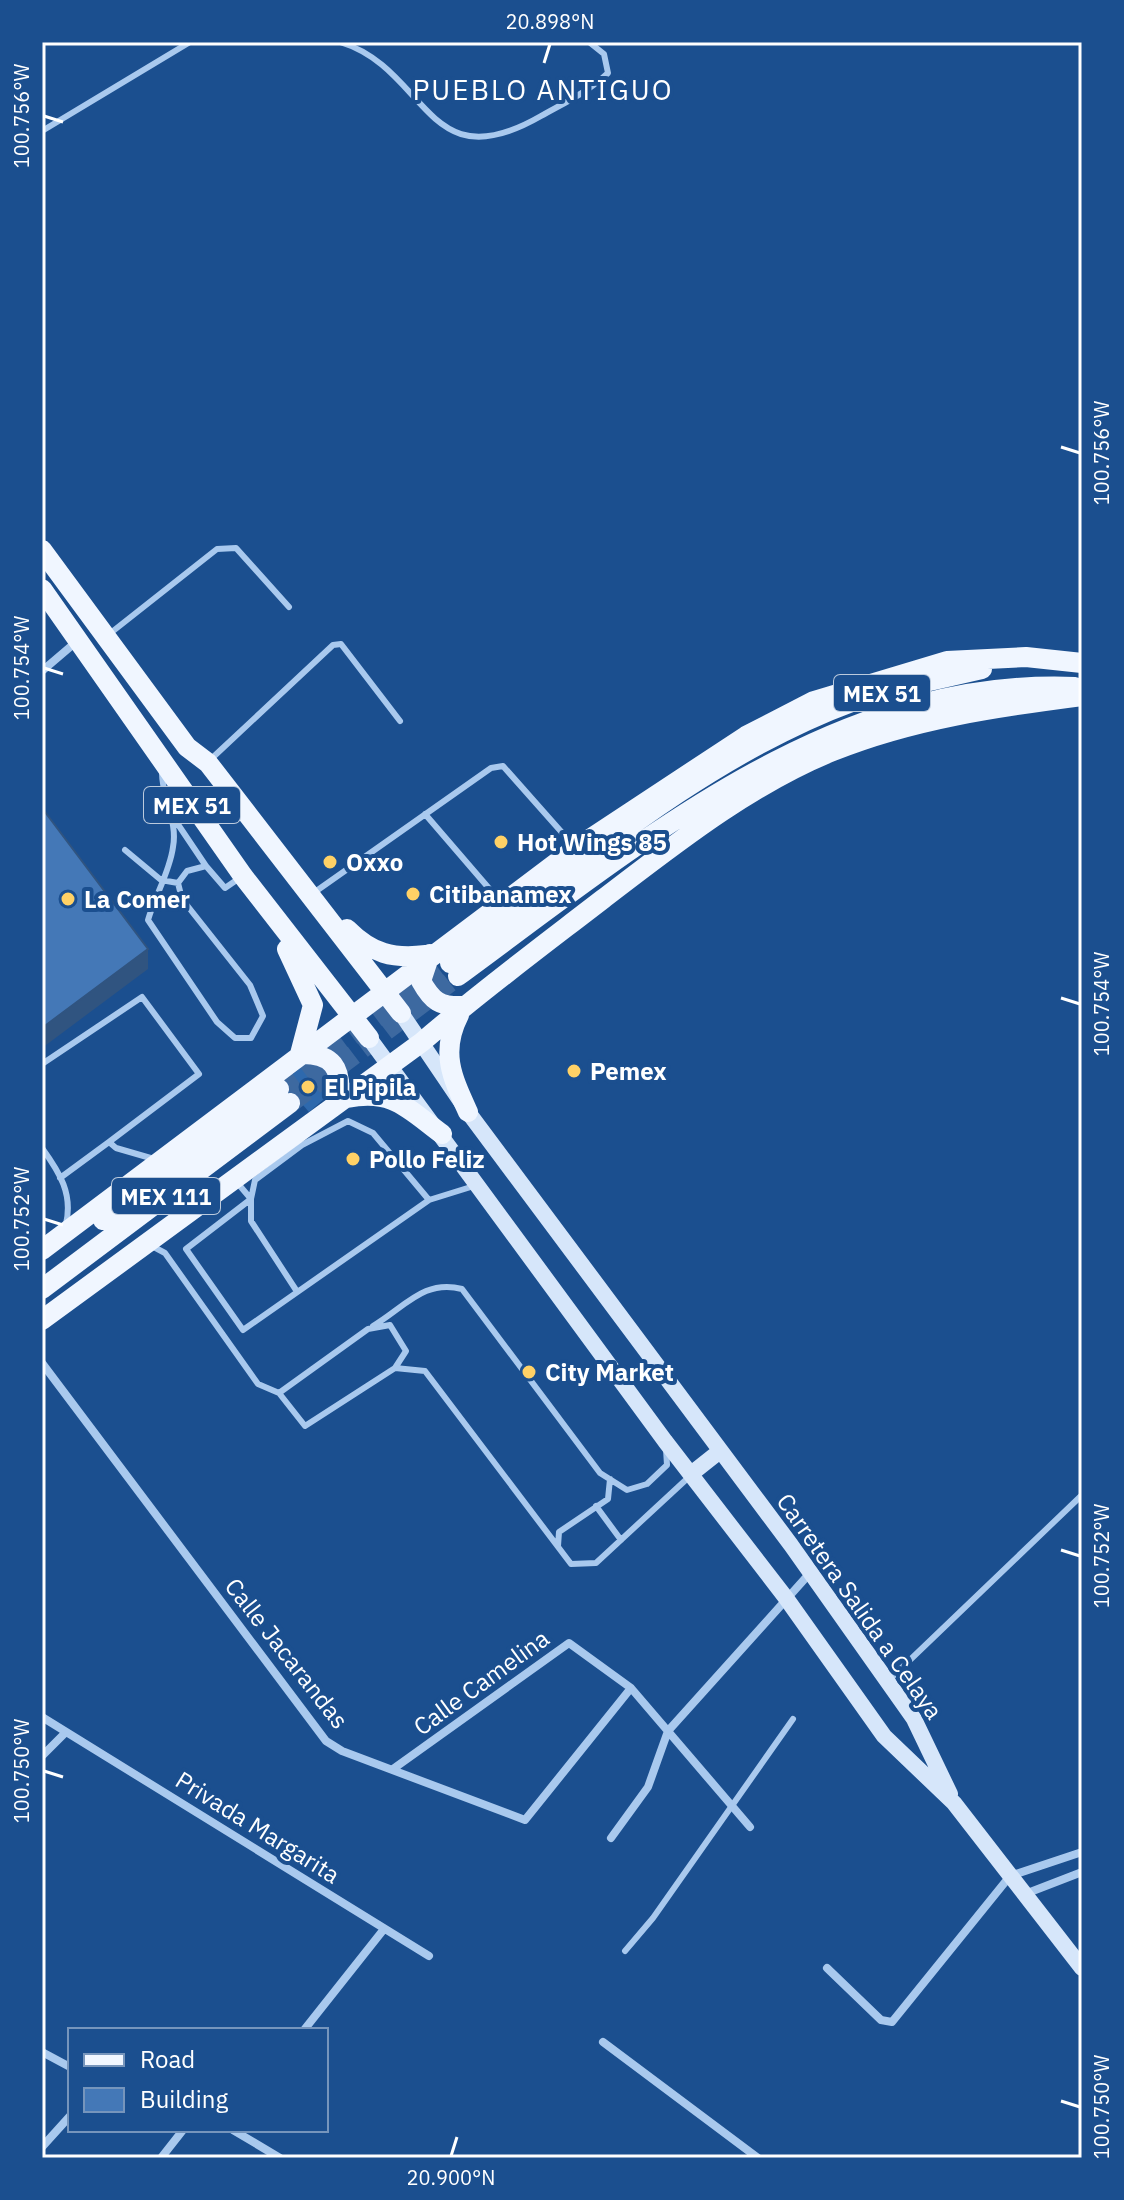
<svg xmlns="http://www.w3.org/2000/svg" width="1124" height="2200" font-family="'IBM Plex Sans',sans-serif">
  <rect width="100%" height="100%" fill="#1b4f8f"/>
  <path fill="#2e69ad" d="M308,1062L326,1066L333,1079L331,1093L309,1112L283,1082Z"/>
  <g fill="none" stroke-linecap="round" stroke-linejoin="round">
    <path stroke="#3d69a0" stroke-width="20" stroke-dasharray="20 10" stroke-linecap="butt" d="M279,1089L450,963
      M290,1103L458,976"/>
    <path stroke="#a9c9ee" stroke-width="6" d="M340,42C429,69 425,183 541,116C564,103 588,92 608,73L604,54L589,42
      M42,131L190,42
      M108,635L217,549L236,548L289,607
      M210,760L333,645L341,644L400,721
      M162,773C162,799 178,821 173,847C170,871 155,896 148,920L217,1022L235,1038H251L263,1016L250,985L182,899L178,883L187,871L206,866L225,888L241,877
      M425,814L499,900
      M173,817L206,866
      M125,850L161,880L178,883
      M312,894L491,768L503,766L573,845
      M42,1064L142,997L199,1074L109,1142L116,1148L154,1159
      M42,1148C60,1173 73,1194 66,1224
      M60,1178L109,1142
      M234,1185L240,1186L251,1199V1221L296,1290
      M429,1200L373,1133L348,1121L302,1145L255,1180L251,1199L186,1249L243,1330L429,1200L474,1186
      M150,1245L165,1253L258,1384L279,1393L305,1426L395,1368L406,1351L390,1325L368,1329L279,1393
      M373,1326C405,1307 424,1279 462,1289L600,1473L627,1490L647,1484L667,1465L666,1449
      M395,1368L425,1371L571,1564L596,1563L690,1476
      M596,1506L621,1540
      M558,1546L559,1532L608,1499L610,1479
      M888,1681L1082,1495
      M625,1951L653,1918L793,1719"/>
    <path stroke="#a9c9ee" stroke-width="8" d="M42,671L76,642
      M42,1363L326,1741L342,1751L525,1820L631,1688
      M42,1717L429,1956
      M42,1756L65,1733
      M393,1769L569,1643L631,1688L750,1827
      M611,1838L648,1787L668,1731L810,1573
      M1025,1894L1082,1872
      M827,1968L881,2020L892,2022L1010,1876L1082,1852
      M304,2030L384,1929
      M603,2042L758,2158
      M42,2052L70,2067
      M233,2130L280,2158
      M42,2147L70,2116
      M161,2158L183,2130"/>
    <path stroke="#d6e6fa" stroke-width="16" d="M401,1013L468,1112L791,1545L914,1719L950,1794
      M369,1038L665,1441L786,1598L884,1736L954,1803L1082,1968
      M691,1474L720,1451"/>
    <path stroke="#f0f6ff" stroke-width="20" d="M42,550L187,747L208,763L401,1013
      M42,589L243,876L369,1038
      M912,685L982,669
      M347,929C372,954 393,959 426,955
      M287,949L313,1005L300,1054
      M430,954L421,981C432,1001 440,1007 463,1006
      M450,963C576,868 704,756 854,701
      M458,976C641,842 835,677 1075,687
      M459,1015C440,1052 452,1077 468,1112
      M300,1054C333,1053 342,1068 339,1099
      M347,1098C393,1089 407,1108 442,1134
      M103,1220L279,1089
      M42,1250L576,848L746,736L814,701L947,661L1026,657L1082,663
      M42,1289L290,1103
      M42,1320L422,1042C480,992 542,946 603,899C675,844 749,785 833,751C913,719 997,707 1082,696"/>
  </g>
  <path fill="#305480" d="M148,949V969L42,1048V1028Z"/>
  <path fill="#4478b7" stroke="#305480" stroke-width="2" d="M42,808L148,949L42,1028Z"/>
  <path fill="none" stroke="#fff" stroke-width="3" d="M544,63L550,44M44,116L63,122M1061,447L1080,453M44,668L63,674M1061,998L1080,1004M44,1219L63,1225M1061,1550L1080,1556M44,1771L63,1777M1061,2101L1080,2107M451,2156L457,2137"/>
  <g fill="#ffd166" stroke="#1b4f8f" stroke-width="3">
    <circle cx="501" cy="842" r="8"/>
    <circle cx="330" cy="862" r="8"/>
    <circle cx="413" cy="894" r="8"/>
    <circle cx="68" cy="899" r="8"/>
    <circle cx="574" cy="1071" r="8"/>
    <circle cx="308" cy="1087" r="8"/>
    <circle cx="353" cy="1159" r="8"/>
    <circle cx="529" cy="1372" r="8"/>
  </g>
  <g text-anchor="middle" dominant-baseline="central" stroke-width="8" stroke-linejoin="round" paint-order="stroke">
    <g fill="#1b4f8f" stroke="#bbcadd" stroke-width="2">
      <rect x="834" y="675" width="96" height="36" rx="6"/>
      <rect x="144" y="787" width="96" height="36" rx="6"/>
      <rect x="112" y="1178" width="108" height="36" rx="6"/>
    </g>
    <g font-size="22" font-weight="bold" fill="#fff">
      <text x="882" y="693">MEX 51</text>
      <text x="192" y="805">MEX 51</text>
      <text x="166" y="1196">MEX 111</text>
    </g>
    <g font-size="24" font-weight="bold" fill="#fff" stroke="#1b4f8f" text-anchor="start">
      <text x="517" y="842">Hot Wings 85</text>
      <text x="346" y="862">Oxxo</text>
      <text x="429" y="894">Citibanamex</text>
      <text x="84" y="899">La Comer</text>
      <text x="590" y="1071">Pemex</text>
      <text x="324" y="1087">El Pipila</text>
      <text x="369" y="1159">Pollo Feliz</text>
      <text x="545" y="1372">City Market</text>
    </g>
    <g font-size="24" fill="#fff" stroke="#1b4f8f">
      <text transform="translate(860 1606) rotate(55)">Carretera Salida a Celaya</text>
      <text transform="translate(287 1653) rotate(52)">Calle Jacarandas</text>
      <text transform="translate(481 1682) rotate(-36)">Calle Camelina</text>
      <text transform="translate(258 1827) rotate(32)">Privada Margarita</text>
    </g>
    <g font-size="28" letter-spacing="2" fill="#fff" stroke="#1b4f8f">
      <text x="543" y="89">PUEBLO ANTIGUO</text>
    </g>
  </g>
  <rect width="1124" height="2200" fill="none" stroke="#1b4f8f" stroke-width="88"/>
  <rect x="68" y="2028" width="260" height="104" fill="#1b4f8f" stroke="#7695bc" stroke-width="2"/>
  <rect x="84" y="2054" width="40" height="12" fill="#f0f6ff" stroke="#7695bc" stroke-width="2"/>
  <text x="140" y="2068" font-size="24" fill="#ffffff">Road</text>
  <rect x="84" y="2088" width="40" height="24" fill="#4478b7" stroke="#7695bc" stroke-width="2"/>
  <text x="140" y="2108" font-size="24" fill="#ffffff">Building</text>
  <rect x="44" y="44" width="1036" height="2112" fill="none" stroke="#fff" stroke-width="3"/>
  <g font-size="20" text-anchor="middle" fill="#fff">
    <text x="550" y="29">20.898°N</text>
    <text transform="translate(22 116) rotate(-90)" y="7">100.756°W</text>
    <text transform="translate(1102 453) rotate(-90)" y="7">100.756°W</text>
    <text transform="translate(22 668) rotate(-90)" y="7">100.754°W</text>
    <text transform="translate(1102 1004) rotate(-90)" y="7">100.754°W</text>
    <text transform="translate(22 1219) rotate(-90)" y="7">100.752°W</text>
    <text transform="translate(1102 1556) rotate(-90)" y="7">100.752°W</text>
    <text transform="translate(22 1771) rotate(-90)" y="7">100.750°W</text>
    <text transform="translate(1102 2107) rotate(-90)" y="7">100.750°W</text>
    <text x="451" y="2185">20.900°N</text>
  </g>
</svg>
